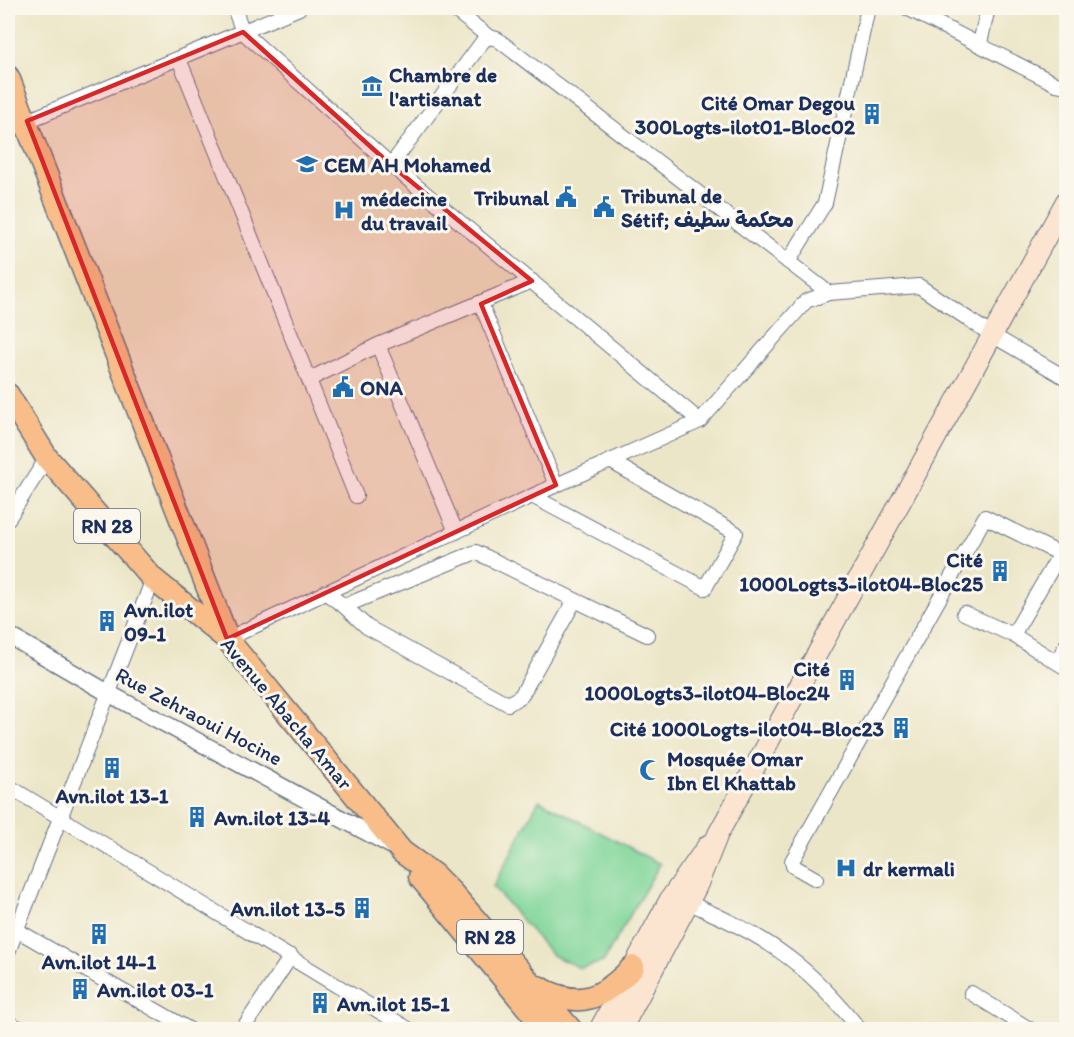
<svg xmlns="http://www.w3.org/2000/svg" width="1074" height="1037" font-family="Itim,'Playpen Sans Arabic',sans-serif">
  <rect width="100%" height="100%" fill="#fbf7ec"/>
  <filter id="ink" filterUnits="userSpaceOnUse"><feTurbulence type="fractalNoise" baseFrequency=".0167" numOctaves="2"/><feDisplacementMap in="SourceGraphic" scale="12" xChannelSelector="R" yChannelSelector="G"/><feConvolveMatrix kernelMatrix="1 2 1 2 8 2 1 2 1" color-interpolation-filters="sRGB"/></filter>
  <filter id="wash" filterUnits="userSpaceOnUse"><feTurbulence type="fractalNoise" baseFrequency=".008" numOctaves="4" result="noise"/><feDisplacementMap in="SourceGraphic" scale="24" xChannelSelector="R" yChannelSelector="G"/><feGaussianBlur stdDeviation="1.35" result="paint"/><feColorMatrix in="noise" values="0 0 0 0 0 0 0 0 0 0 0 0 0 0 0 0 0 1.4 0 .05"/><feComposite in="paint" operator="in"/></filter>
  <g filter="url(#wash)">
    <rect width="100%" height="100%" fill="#ece6c8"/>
    <path fill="#80d69a" stroke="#4e827c" stroke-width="1.5" d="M539,800L660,864L603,962L580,968L552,955L493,887Z"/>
  </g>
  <g filter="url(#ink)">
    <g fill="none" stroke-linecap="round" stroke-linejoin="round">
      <defs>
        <path id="minor" d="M234,8L243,32L391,165L700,421
          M452,8L489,37
          M907,8L1056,84L1066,86
          M980,43L988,8
          M179,59L356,496
          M8,129L299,8
          M391,165L483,41L489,37L497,39L829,293
          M788,262L825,203L868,8
          M481,304L556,485
          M378,345L456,532
          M310,379L378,345L532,281
          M532,496L705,588L736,533L610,461
          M8,519L47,458
          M325,592L344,606L476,552L647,635
          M344,606L367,627L508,704L521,696L575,600
          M964,613L1013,635L1066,668
          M227,639L532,496L700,421L806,301L829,293L919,286L992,335L1066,378
          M1057,662L1066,645
          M8,786L410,1030
          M816,879L793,866L792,861L985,517L1060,554L1013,635
          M682,901C695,904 708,912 720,917C782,946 818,977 860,1030
          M8,925L190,1030
          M8,952L153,579
          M971,993L1031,1030
          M8,1023L24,1030
          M242,1030L291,956"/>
        <path id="tertiary" d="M8,635L108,693L396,848"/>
        <path id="secondary" d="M599,1030L670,899L708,845
          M621,1030L697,886L718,834L1066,201"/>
        <path id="primary" d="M8,77L227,637
          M8,395L47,458L153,579L227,639L402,852L434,875L451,892L571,1030
          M420,877L546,1030
          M538,987C579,1010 602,999 633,967"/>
      </defs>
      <use href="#minor" stroke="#646f83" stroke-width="16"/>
      <use href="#tertiary" stroke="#646f83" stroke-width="19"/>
      <use href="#secondary" stroke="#646f83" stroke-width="22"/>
      <use href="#primary" stroke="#646f83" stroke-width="25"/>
      <use href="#minor" stroke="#fff" stroke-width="14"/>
      <use href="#tertiary" stroke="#fff" stroke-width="16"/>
      <use href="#secondary" stroke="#fce5d0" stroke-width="20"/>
      <use href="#primary" stroke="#f8bd89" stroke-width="22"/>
    </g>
  </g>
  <path fill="#d62828" fill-opacity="0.2" stroke="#d62828" stroke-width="4.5" stroke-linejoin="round" d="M243,32L391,165L532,281L481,304L556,485L227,639L27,121Z"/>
  <defs>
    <symbol id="museum-bare" viewBox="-9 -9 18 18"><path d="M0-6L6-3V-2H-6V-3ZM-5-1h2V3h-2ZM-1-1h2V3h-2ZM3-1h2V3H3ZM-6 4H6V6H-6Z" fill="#1f6fb2" stroke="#fbf7ec" stroke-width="2.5" paint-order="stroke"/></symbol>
    <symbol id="building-bare" viewBox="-9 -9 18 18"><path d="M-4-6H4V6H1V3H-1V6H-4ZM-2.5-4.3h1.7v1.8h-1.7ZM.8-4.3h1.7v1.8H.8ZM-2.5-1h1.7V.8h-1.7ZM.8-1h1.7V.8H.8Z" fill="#1f6fb2" stroke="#fbf7ec" stroke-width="2.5" paint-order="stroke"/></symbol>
    <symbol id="school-bare" viewBox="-9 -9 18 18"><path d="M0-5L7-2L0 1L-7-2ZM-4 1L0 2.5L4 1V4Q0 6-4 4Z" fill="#1f6fb2" stroke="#fbf7ec" stroke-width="2.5" paint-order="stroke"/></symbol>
    <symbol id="civic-bare" viewBox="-9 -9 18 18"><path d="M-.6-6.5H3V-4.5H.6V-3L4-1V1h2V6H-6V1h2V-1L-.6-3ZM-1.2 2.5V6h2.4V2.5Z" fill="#1f6fb2" stroke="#fbf7ec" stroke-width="2.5" paint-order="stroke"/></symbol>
    <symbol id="hospital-bare" viewBox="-9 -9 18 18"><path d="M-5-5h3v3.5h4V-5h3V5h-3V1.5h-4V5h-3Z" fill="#1f6fb2" stroke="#fbf7ec" stroke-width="2.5" paint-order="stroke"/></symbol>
    <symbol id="mosque-bare" viewBox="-9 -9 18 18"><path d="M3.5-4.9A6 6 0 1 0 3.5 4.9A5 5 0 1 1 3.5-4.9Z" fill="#1f6fb2" stroke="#fbf7ec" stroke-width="2.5" paint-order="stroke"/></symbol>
  </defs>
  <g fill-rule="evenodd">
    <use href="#museum-bare" x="357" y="71" width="30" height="30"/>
    <use href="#building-bare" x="857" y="99" width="30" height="30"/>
    <use href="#school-bare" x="292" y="149" width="30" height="30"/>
    <use href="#civic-bare" x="551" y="182" width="30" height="30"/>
    <use href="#civic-bare" x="589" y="192" width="30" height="30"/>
    <use href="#hospital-bare" x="329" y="195" width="30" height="30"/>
    <use href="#civic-bare" x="328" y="372" width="30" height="30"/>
    <use href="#building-bare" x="985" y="556" width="30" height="30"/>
    <use href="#building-bare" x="92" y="606" width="30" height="30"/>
    <use href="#building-bare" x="832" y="665" width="30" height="30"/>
    <use href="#building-bare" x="886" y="713" width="30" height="30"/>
    <use href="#building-bare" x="97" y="753" width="30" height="30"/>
    <use href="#mosque-bare" x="635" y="755" width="30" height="30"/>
    <use href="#building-bare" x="182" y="802" width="30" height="30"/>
    <use href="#hospital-bare" x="831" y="853" width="30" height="30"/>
    <use href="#building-bare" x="347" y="893" width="30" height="30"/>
    <use href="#building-bare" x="84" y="919" width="30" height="30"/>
    <use href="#building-bare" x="65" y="974" width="30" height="30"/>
    <use href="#building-bare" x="305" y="988" width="30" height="30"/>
  </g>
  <g text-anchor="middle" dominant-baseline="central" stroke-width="6" stroke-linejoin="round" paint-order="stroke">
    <g fill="#fbf7ec" stroke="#5e6b89" stroke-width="1.5">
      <rect x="74" y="509" width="66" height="34" rx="4.5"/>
      <rect x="457" y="920" width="66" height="34" rx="4.5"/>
    </g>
    <g font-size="20" font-weight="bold" fill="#1b2f5e">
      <text x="107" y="526">RN 28</text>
      <text x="490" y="937">RN 28</text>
    </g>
    <g font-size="21" font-weight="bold" fill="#1b2f5e" stroke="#fbf7ec" text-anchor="start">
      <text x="389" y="74">Chambre de<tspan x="389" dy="24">l'artisanat</tspan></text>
      <text x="855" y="102" text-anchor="end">Cité Omar Degou<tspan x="855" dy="24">300Logts-ilot01-Bloc02</tspan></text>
      <text x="324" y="164">CEM AH Mohamed</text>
      <text x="621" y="195">Tribunal de<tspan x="621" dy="24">Sétif; محكمة سطيف</tspan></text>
      <text x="549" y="197" text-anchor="end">Tribunal</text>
      <text x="361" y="198">médecine<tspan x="361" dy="24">du travail</tspan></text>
      <text x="360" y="387">ONA</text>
      <text x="983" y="559" text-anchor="end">Cité<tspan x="983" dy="24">1000Logts3-ilot04-Bloc25</tspan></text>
      <text x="124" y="609">Avn.ilot<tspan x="124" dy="24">09-1</tspan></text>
      <text x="830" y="668" text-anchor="end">Cité<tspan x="830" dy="24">1000Logts3-ilot04-Bloc24</tspan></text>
      <text x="884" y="728" text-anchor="end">Cité 1000Logts-ilot04-Bloc23</text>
      <text x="667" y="758">Mosquée Omar<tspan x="667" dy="24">Ibn El Khattab</tspan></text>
      <text x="112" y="795" text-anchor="middle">Avn.ilot 13-1</text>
      <text x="214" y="817">Avn.ilot 13-4</text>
      <text x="863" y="868">dr kermali</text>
      <text x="345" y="908" text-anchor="end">Avn.ilot 13-5</text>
      <text x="99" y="961" text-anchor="middle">Avn.ilot 14-1</text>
      <text x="97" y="989">Avn.ilot 03-1</text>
      <text x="337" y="1003">Avn.ilot 15-1</text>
    </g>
    <g font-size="21" fill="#1b2f5e" stroke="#fbf7ec">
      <text transform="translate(287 713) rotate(50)">Avenue Abacha Amar</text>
      <text transform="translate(199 716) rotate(28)">Rue Zehraoui Hocine</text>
    </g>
  </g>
  <rect width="1074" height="1037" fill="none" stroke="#fbf7ec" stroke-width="30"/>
</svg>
